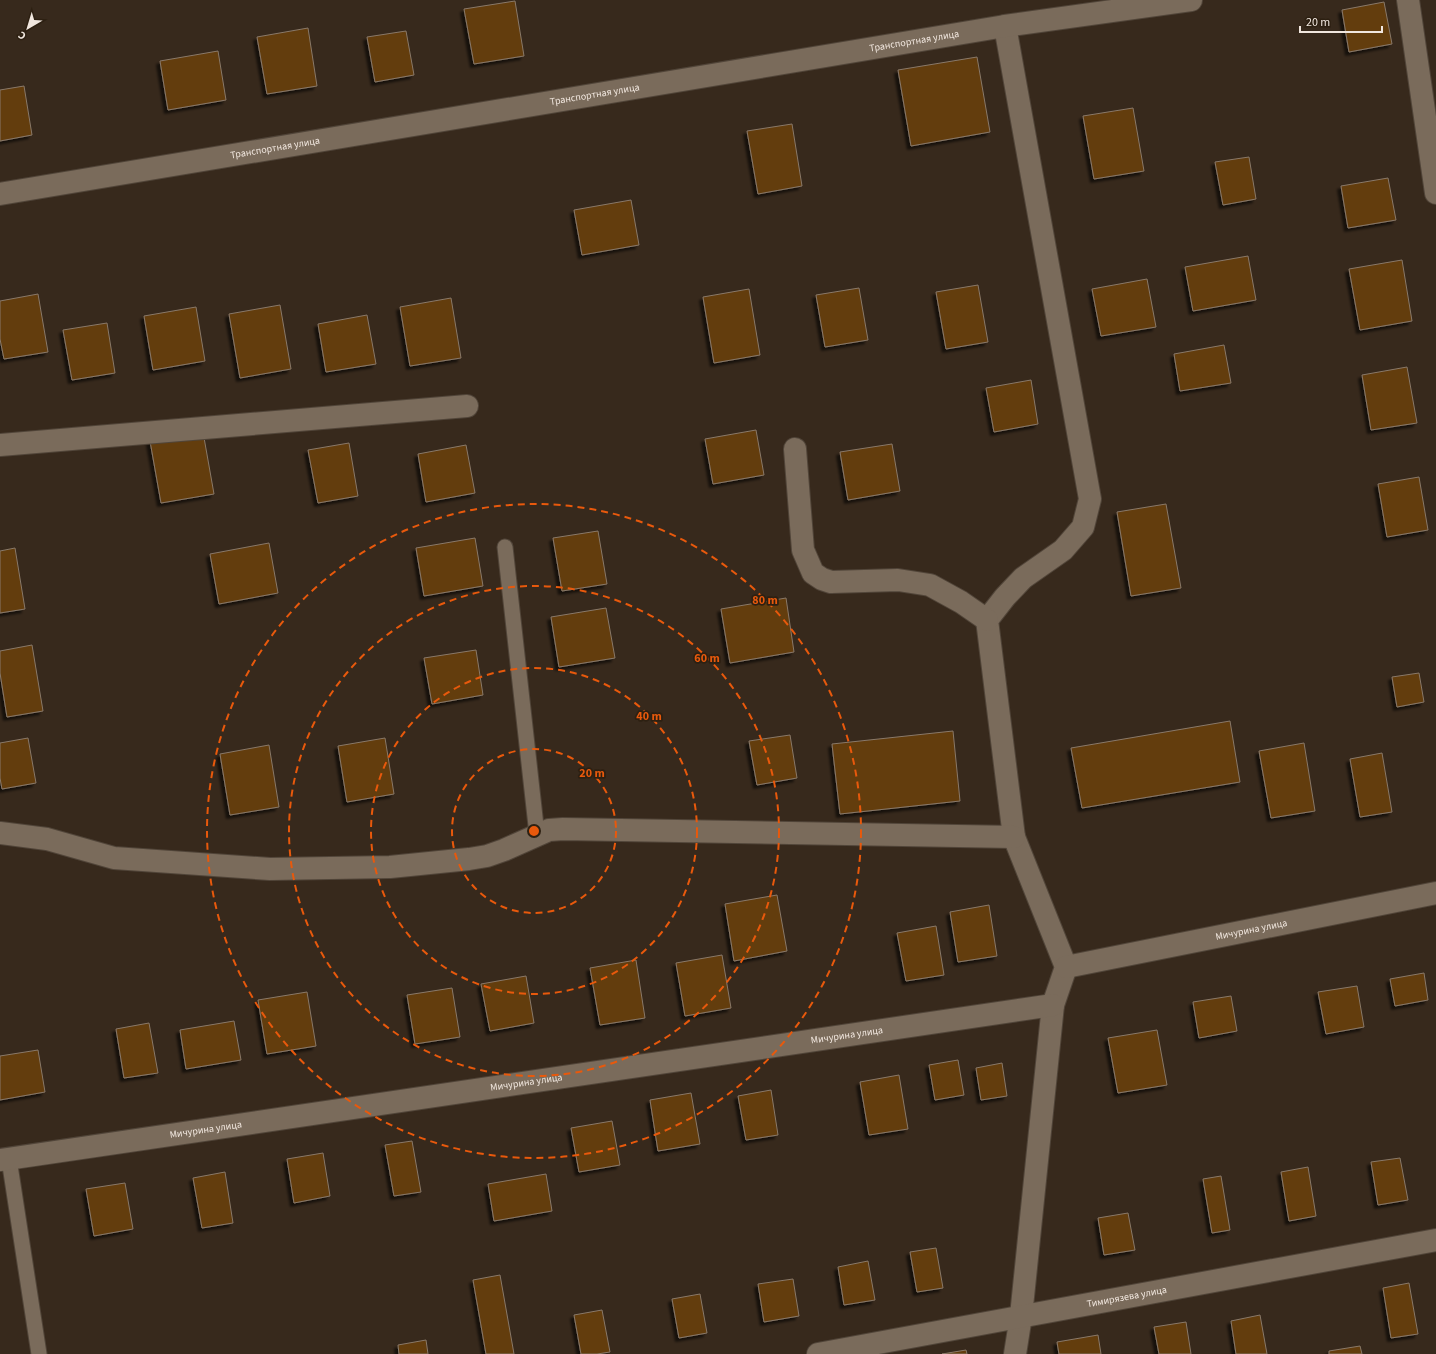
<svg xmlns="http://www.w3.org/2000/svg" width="1436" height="1354" font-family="'Source Sans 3',sans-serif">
  <defs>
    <filter id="shadow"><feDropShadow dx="-3.5" dy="3.5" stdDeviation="1" flood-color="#0009"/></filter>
  </defs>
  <rect width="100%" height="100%" fill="#37291c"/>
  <path fill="#633c0d" stroke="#897969" filter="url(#shadow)" d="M515,1L524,56L474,64L464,9Z
    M1384,2L1392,44L1349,52L1342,10Z
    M308,28L317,86L267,94L257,37Z
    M406,31L414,75L375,82L367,37Z
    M218,51L226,100L168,110L160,61Z
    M977,57L990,132L911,146L898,70Z
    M24,86L32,135L0,141V90Z
    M1133,108L1144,171L1094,179L1083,116Z
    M792,124L802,186L758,194L747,131Z
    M1249,157L1256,199L1223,205L1215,162Z
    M1388,178L1396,220L1348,228L1341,186Z
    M631,200L639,245L582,255L574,210Z
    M1248,256L1256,300L1193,311L1185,267Z
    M1402,260L1412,321L1360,330L1349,269Z
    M1147,279L1156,327L1101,336L1092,289Z
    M978,285L988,342L946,349L936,292Z
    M859,288L868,340L825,347L816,295Z
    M749,289L760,355L714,363L703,297Z
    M38,294L48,352L4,359L0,339V301Z
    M451,298L461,358L410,366L400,307Z
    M280,305L291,369L240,378L229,314Z
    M196,307L205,361L153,370L144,316Z
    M367,315L376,364L326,372L318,324Z
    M107,323L115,373L72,380L63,330Z
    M1224,345L1231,383L1180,391L1174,354Z
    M1407,367L1417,423L1371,430L1362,375Z
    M1031,380L1038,424L994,432L986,388Z
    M756,430L764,475L713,484L705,439Z
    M203,432L214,494L161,503L150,441Z
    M349,443L358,496L318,503L308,450Z
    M892,444L900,491L848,500L840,452Z
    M466,445L475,493L426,502L418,454Z
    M1419,477L1428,530L1387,537L1378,484Z
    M1166,504L1181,588L1131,596L1117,512Z
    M598,531L607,584L562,591L553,538Z
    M475,538L483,586L424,596L416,548Z
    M269,543L278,593L219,604L210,554Z
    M15,548L25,609L0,613V551Z
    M786,598L794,652L730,663L721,609Z
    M606,608L615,658L559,667L551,617Z
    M32,645L43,711L7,717L0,673V651Z
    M476,650L483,695L432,704L424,658Z
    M1419,673L1424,702L1397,707L1392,677Z
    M1230,721L1240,782L1082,808L1071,748Z
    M953,731L960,801L840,814L832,744Z
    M790,735L797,778L757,785L749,741Z
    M28,738L36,783L2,789L0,778V743Z
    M385,738L394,794L347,802L338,746Z
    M1304,743L1315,811L1271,818L1259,751Z
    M269,745L279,807L230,815L220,754Z
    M1382,753L1392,812L1360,817L1350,759Z
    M777,895L787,951L734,961L725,904Z
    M989,905L997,956L958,962L950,912Z
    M936,926L944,975L906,981L897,933Z
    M722,955L731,1008L685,1016L676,963Z
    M636,960L645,1018L600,1025L590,968Z
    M1424,973L1428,1000L1395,1006L1390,979Z
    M526,976L534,1023L490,1031L481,984Z
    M1357,986L1364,1027L1326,1034L1318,992Z
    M452,988L460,1037L415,1044L407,995Z
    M307,992L316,1046L267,1054L258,1000Z
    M1231,996L1237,1031L1199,1038L1193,1002Z
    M234,1021L241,1060L186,1069L180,1030Z
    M149,1023L158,1073L124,1078L116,1029Z
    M1157,1030L1167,1085L1118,1093L1108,1038Z
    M38,1050L45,1092L0,1100V1056Z
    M958,1060L964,1095L935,1100L929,1065Z
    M1002,1063L1007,1096L981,1100L976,1068Z
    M899,1075L908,1129L869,1135L860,1082Z
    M771,1090L778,1135L746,1140L738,1096Z
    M691,1093L700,1144L658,1151L650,1100Z
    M612,1121L620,1165L579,1172L571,1128Z
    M412,1141L421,1192L394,1196L385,1145Z
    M323,1153L330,1196L294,1203L287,1159Z
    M1400,1158L1408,1200L1378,1205L1371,1162Z
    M1308,1167L1316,1216L1289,1221L1281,1172Z
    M225,1172L233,1223L202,1228L193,1178Z
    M546,1174L552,1211L494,1221L488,1184Z
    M1221,1176L1230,1230L1212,1233L1203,1179Z
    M125,1183L133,1229L94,1236L86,1189Z
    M1128,1213L1135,1250L1104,1255L1098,1218Z
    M936,1248L943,1288L917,1292L910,1252Z
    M868,1261L875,1300L844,1305L838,1267Z
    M500,1275L514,1354H486L473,1280Z
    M793,1279L799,1316L764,1322L758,1284Z
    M1409,1283L1418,1334L1391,1338L1383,1288Z
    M700,1294L707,1333L679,1338L672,1299Z
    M602,1310L610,1352L597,1354H581L574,1315Z
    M1260,1315L1267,1354H1236L1231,1321Z
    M1186,1322L1191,1354H1159L1154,1327Z
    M1098,1335L1101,1354H1059L1057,1342Z
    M426,1340L428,1354H399L398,1345Z
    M1360,1346L1362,1354H1329V1351Z
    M966,1350L967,1354H942Z"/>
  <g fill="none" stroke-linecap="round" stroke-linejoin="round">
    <defs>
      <path id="service" d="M505,547L537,835
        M9,1159L39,1354"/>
      <g id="minor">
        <path d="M1408,0L1436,193"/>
        <path d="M1005,26L1090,499L1083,527L1063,550L1023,578L1005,597L987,620L1014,837L1066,967L1053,1005L1021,1316L1015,1354"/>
        <path id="s1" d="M0,194L1005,26L1191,0"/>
        <path d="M0,445L467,406"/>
        <path d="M795,449L803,550L813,573L822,579L831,582L898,580L930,585L961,602L987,620"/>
        <path d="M0,833L47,839L114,858L270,869L390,867L469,859L487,856L504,850L549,830L563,829L1014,837"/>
        <path id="s2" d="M1066,967L1436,893"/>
        <path id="s3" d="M0,1160L1053,1005"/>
        <path id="s4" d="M818,1354L1436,1240"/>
      </g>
    </defs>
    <use href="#service" stroke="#514539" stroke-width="17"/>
    <use href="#minor" stroke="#514539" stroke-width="24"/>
    <use href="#service" stroke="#7a6b5b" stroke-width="15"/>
    <use href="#minor" stroke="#7a6b5b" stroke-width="22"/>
  </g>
  <g fill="none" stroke="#e8590c" stroke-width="2" stroke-dasharray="7 5">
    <circle cx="534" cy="831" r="82"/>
    <circle cx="534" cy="831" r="163"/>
    <circle cx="534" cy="831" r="245"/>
    <circle cx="534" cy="831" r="327"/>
  </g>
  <g text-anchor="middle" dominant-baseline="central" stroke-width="3.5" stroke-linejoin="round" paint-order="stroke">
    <g font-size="10" fill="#f1e7df" stroke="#2d2012">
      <text stroke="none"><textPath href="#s1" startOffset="927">Транспортная улица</textPath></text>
      <text stroke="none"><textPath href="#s1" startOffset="603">Транспортная улица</textPath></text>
      <text stroke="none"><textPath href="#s1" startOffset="279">Транспортная улица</textPath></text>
      <text stroke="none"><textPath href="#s2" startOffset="189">Мичурина улица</textPath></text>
      <text stroke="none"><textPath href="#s3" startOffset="856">Мичурина улица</textPath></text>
      <text stroke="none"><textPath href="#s3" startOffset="532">Мичурина улица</textPath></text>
      <text stroke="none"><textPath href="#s3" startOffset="208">Мичурина улица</textPath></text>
      <text stroke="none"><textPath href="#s4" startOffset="314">Тимирязева улица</textPath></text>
    </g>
  </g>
  <circle cx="534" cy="831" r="6" fill="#e8590c" stroke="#2d2012" stroke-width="2"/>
  <g font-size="12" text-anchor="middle" font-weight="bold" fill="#e8590c" stroke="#2d2012" stroke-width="3.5" stroke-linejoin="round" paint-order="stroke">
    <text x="765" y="604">80 m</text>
    <text x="707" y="662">60 m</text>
    <text x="649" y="720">40 m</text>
    <text x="592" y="777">20 m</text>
  </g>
  <g transform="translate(28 28) rotate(218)" stroke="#2d2012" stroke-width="3" paint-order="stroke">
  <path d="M0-3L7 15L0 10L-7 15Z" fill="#f1e7df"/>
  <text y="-6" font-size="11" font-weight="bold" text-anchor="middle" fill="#f1e7df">С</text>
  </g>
  <path d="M1300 26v6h82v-6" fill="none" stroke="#f1e7df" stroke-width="2"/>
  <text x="1306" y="26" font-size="12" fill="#f1e7df" stroke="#2d2012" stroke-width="3" paint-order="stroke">20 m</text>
</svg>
